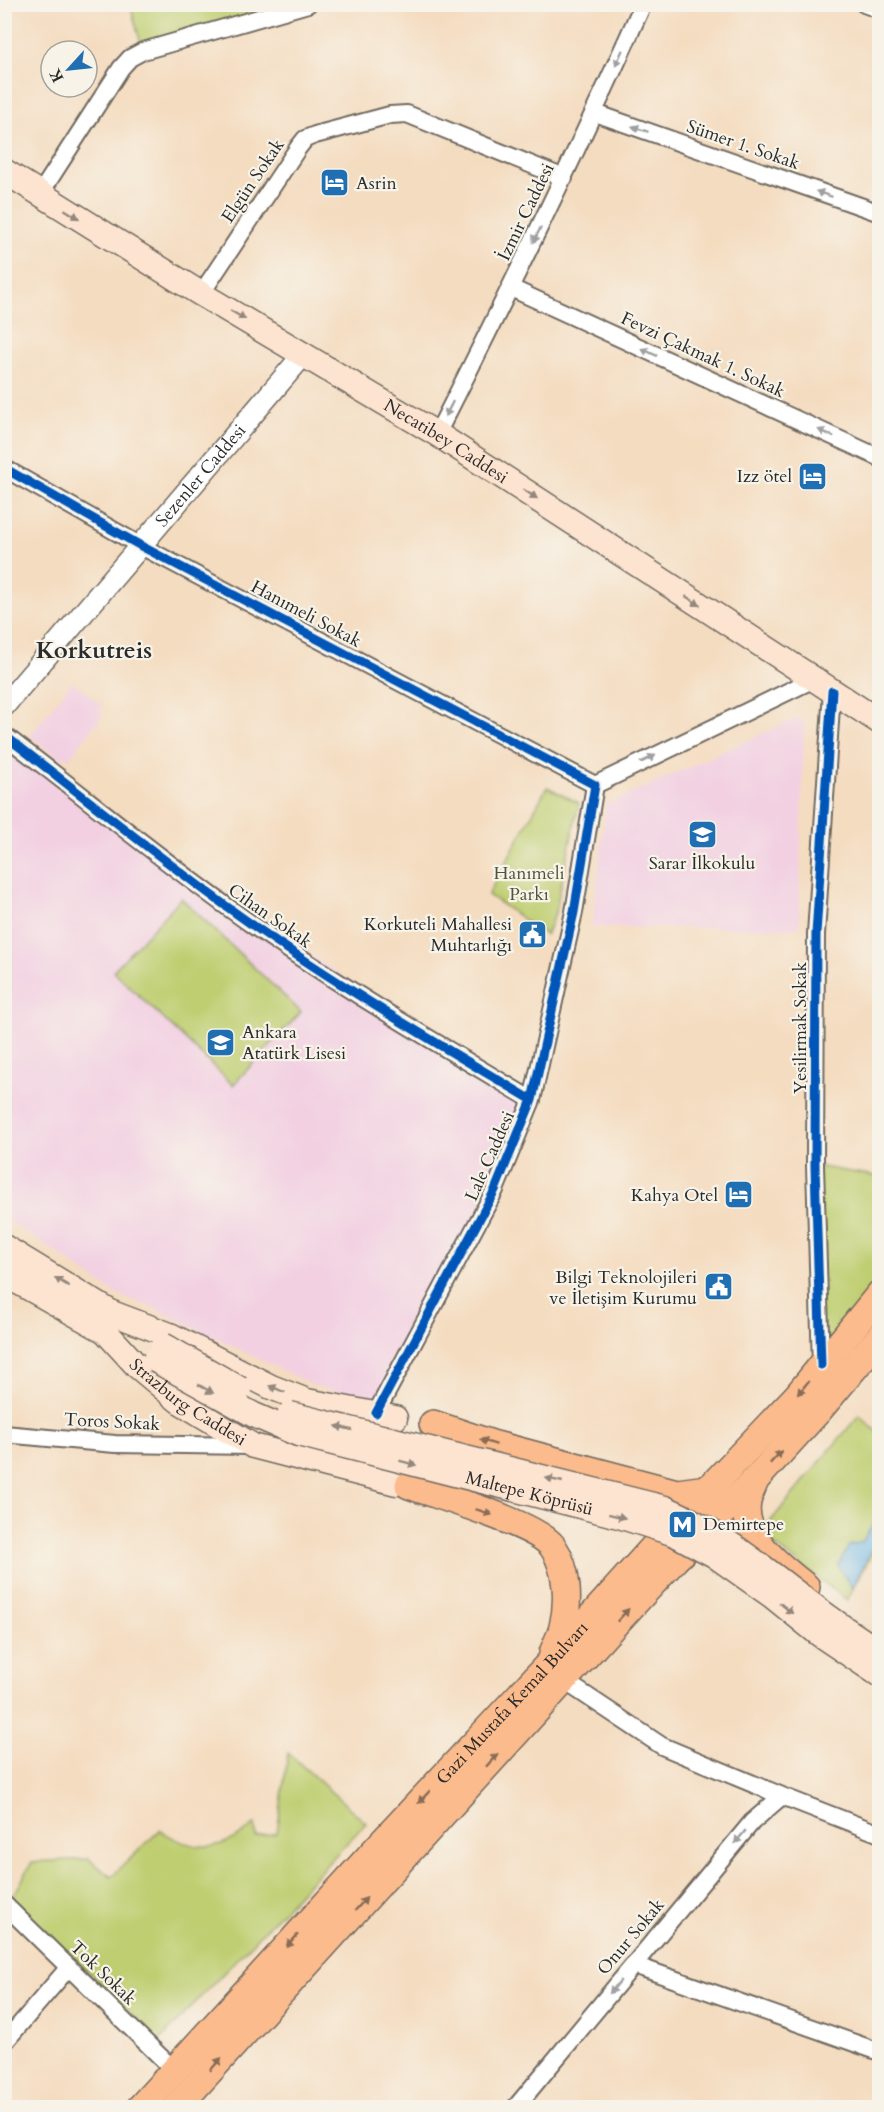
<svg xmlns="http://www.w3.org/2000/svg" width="884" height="2112" font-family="Cardo,serif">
  <rect width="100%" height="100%" fill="#f7f3e8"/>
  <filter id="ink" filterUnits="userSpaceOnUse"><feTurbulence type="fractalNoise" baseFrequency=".0167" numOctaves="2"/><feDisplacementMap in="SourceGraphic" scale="12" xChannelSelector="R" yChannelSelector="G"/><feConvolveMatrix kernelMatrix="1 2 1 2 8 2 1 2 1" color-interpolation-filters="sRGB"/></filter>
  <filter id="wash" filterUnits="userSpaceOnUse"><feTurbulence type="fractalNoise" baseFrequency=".008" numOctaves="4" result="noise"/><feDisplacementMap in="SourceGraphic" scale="24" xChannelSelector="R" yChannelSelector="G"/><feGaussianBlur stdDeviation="1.35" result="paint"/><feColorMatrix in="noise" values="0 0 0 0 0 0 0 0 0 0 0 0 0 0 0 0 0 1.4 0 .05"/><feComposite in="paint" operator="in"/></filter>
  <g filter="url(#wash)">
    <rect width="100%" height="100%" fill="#f4dcc0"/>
    <path fill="#f2d0e2" d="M72,682L103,706L99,711L103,714L69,759L65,756L61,760L30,736Z
      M797,718L804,722L799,928L592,927L606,805Z
      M15,743L156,855L532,1100L383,1400L315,1386L152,1307L118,1295L5,1218L4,755Z"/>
    <path fill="#bece70" stroke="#747c4e" stroke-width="1.5" d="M130,4L308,5L143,51Z
      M547,787L579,803L555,913L546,935L488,895Z
      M181,898L301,1012L233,1085L113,971Z
      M815,1166L880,1177L879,1294L821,1365Z
      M859,1415L879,1434V1541L847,1600L760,1534Z
      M288,1753L366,1823L159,2041L12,1899L32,1862L89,1859L111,1877L160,1830C195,1854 224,1851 255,1824L256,1837L277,1833Z"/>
    <path fill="#71b7e8" stroke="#4e718a" stroke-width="1.5" d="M879,1515V1535L852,1588L838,1566L849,1546L862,1542Z"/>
  </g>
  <g filter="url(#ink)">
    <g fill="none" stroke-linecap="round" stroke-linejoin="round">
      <defs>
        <path id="minor" d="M864,4L880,10
          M595,113L880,213
          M40,194L121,68L130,58L143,51L308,4
          M511,288L880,458
          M201,294L298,148L305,139L315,135L390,115L407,114L564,178
          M437,434C509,292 578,150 643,4
          M4,468L141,546L595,785
          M4,735C88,799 168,866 254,926C344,989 438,1044 532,1100
          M595,785L814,679
          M821,1365L815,1166L816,934L832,691
          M376,1413L495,1190L532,1100L574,912L595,785
          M4,1434L115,1444L252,1446
          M563,1680L662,1746L782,1796L880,1834
          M4,1904L174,2070
          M634,1965L880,2052
          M4,2043L69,1967
          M515,2108L752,1822L782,1796"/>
        <g id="tertiary">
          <path id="s1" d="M4,706L304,354"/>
        </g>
        <g id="secondary">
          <path id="s2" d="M4,171L201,294L437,434L880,722"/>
          <path d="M4,1247L112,1313L170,1335L271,1387L307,1401L395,1418"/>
          <path id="s3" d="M4,1274L105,1331L137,1366L179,1401L253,1446L396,1483"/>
        </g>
        <g id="primary">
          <path d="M433,1424L492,1444L677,1493L707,1489"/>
          <path d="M755,1480C753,1487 748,1495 747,1502C740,1537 782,1568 806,1587"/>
          <path d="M409,1485C438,1496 537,1524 553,1547C568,1569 569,1602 563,1627C561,1636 556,1645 553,1653"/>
          <path id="s4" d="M140,2108L379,1846L547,1666L653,1548L798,1395L880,1294"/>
          <path d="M176,2108L612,1627L675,1559L755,1480L817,1412L880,1337"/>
        </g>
      </defs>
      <use href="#minor" stroke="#71695f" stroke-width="20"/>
      <use href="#tertiary" stroke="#71695f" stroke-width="24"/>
      <use href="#secondary" stroke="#71695f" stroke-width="27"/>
      <use href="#primary" stroke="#71695f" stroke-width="30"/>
      <use href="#minor" stroke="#fff" stroke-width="16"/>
      <use href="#tertiary" stroke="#fff" stroke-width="21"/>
      <use href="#secondary" stroke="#fde4d1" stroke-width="24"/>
      <use href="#primary" stroke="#fbbb8c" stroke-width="27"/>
      <defs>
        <g id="secondary-bridge">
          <path d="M163,1345L240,1389"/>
          <path id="s5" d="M155,1360L254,1415L298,1434L619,1516L675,1534L714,1555L772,1596L819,1634L880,1675"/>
          <path d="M290,1414L665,1508C728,1535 775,1578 830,1618C846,1630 863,1641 880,1652"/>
        </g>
      </defs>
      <use href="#secondary-bridge" stroke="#71695f" stroke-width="27" stroke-linecap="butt"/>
      <use href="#secondary-bridge" stroke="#fde4d1" stroke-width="24"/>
      <defs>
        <path id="cycleway" d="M4,468L141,546L595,785L574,912L532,1100L495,1190L376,1413
          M4,735C88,799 168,866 254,926C344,989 438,1044 532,1100
          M821,1365L815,1166L816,934L832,691"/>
      </defs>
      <use href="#cycleway" stroke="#f7f3e8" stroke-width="13"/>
      <use href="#cycleway" stroke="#0057b8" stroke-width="9"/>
    </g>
    <defs><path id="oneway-solid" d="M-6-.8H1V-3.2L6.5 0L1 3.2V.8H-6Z" transform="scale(1.5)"/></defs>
    <g fill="#a0a0a0">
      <use href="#oneway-solid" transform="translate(619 58) rotate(114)"/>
      <use href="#oneway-solid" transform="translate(640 129) rotate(-161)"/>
      <use href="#oneway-solid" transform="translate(824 194) rotate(-161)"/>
      <use href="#oneway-solid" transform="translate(537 235) rotate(116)"/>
      <use href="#oneway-solid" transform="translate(649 352) rotate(-155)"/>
      <use href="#oneway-solid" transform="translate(449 409) rotate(117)"/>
      <use href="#oneway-solid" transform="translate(826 433) rotate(-155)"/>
      <use href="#oneway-solid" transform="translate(648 759) rotate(-26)"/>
      <use href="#oneway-solid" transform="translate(740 1837) rotate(130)"/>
      <use href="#oneway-solid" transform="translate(615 1987) rotate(130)"/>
    </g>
    <g fill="#94887e">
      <use href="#oneway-solid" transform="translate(72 214) rotate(32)"/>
      <use href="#oneway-solid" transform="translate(238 315) rotate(30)"/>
      <use href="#oneway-solid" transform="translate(530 494) rotate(33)"/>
      <use href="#oneway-solid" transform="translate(693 601) rotate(33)"/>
      <use href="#oneway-solid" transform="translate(62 1282) rotate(-149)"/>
      <use href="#oneway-solid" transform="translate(206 1389) rotate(29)"/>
      <use href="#oneway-solid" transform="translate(277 1389) rotate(-157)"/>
      <use href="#oneway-solid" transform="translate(344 1428) rotate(-166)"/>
      <use href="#oneway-solid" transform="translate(408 1463) rotate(15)"/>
      <use href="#oneway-solid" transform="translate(554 1480) rotate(-167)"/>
      <use href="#oneway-solid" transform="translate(617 1516) rotate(14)"/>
      <use href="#oneway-solid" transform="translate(786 1608) rotate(39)"/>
    </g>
    <g fill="#896c57">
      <use href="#oneway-solid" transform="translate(803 1388) rotate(129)"/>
      <use href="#oneway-solid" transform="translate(488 1442) rotate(-162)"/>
      <use href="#oneway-solid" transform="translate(776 1457) rotate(-47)"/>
      <use href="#oneway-solid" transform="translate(484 1512) rotate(19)"/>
      <use href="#oneway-solid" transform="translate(623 1615) rotate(-47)"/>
      <use href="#oneway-solid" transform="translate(492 1760) rotate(-48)"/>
      <use href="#oneway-solid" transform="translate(424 1797) rotate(133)"/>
      <use href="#oneway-solid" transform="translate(361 1904) rotate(-48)"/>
      <use href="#oneway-solid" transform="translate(292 1941) rotate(132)"/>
      <use href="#oneway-solid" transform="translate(216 2064) rotate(-48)"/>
    </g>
  </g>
  <defs>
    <symbol id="hotel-square" viewBox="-11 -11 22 22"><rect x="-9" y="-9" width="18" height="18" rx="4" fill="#1f6fb2" stroke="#f7f3e8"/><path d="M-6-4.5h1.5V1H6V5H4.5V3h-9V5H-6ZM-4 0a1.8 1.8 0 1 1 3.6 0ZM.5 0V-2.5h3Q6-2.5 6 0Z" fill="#fff"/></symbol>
    <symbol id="school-square" viewBox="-11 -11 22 22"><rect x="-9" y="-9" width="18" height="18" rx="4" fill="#1f6fb2" stroke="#f7f3e8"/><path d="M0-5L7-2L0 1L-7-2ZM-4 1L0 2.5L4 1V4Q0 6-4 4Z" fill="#fff"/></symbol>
    <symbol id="civic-square" viewBox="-11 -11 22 22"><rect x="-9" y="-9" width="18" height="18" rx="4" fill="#1f6fb2" stroke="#f7f3e8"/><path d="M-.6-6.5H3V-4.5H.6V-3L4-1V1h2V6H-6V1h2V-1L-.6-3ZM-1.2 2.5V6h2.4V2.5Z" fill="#fff"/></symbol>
    <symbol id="metro-square" viewBox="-11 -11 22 22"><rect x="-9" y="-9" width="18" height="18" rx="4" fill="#1f6fb2" stroke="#f7f3e8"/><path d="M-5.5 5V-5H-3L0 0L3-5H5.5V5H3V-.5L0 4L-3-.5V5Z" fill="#fff"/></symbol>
  </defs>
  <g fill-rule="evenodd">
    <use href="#hotel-square" x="318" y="166" width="33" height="33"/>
    <use href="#hotel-square" x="796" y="460" width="33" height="33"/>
    <use href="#school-square" x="686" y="818" width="33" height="33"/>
    <use href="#civic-square" x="516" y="918" width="33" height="33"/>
    <use href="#school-square" x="204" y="1026" width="33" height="33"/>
    <use href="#hotel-square" x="722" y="1178" width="33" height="33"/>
    <use href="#civic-square" x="702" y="1270" width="33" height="33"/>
    <use href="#metro-square" x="666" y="1508" width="33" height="33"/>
  </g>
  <g text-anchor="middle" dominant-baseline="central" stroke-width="4.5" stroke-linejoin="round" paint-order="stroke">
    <g font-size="18" fill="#2b2b2b" stroke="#f7f3e8">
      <text transform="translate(743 145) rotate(19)">Sümer 1. Sokak</text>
      <text transform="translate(253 181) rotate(-56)">Elgün Sokak</text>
      <text transform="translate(526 212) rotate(-64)">İzmir Caddesi</text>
      <text transform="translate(703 355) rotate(25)">Fevzi Çakmak 1. Sokak</text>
      <text stroke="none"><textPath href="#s2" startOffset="518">Necatibey Caddesi</textPath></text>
      <text stroke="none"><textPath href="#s1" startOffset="303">Sezenler Caddesi</textPath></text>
      <text transform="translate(306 614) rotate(28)">Hanımeli Sokak</text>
      <text transform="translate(270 916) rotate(35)">Cihan Sokak</text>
      <text transform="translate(800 1028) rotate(-90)">Yesilirmak Sokak</text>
      <text transform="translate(490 1156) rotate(-66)">Lale Caddesi</text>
      <text stroke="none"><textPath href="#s3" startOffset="226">Strazburg Caddesi</textPath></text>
      <text transform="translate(112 1422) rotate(3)">Toros Sokak</text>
      <text stroke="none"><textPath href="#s5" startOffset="400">Maltepe Köprüsü</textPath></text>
      <text stroke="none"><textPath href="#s4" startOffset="550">Gazi Mustafa Kemal Bulvarı</textPath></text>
      <text transform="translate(631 1937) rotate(-50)">Onur Sokak</text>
      <text transform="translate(103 1973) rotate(44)">Tok Sokak</text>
    </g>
    <g font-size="18" fill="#2b2b2b" stroke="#f7f3e8" text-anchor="end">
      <text x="356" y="183" text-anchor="start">Asrin</text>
      <text x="792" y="476">Izz ötel</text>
      <text x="702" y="863" text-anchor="middle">Sarar İlkokulu</text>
      <text x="512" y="924">Korkuteli Mahallesi<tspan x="512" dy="21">Muhtarlığı</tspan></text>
      <text x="242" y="1032" text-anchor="start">Ankara<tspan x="242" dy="21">Atatürk Lisesi</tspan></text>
      <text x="718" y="1195">Kahya Otel</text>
      <text x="697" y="1277">Bilgi Teknolojileri<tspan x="697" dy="21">ve İletişim Kurumu</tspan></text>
      <text x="703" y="1524" text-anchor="start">Demirtepe</text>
    </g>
    <g font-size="18" fill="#50543c" stroke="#f7f3e8">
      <text x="529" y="873">Hanımeli<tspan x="529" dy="21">Parkı</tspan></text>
    </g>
    <g font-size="24" font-weight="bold" fill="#2b2b2b" stroke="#f7f3e8">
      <text x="94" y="650">Korkutreis</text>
    </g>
  </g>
  <rect width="884" height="2112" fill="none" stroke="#f7f3e8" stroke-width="24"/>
  <g transform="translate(69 69) rotate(243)"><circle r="28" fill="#f7f3e8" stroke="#a5a39c" stroke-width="1.5"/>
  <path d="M0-4.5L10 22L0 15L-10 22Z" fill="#1f6fb2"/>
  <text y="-9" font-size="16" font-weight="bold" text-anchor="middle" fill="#2b2b2b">K</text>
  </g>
</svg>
